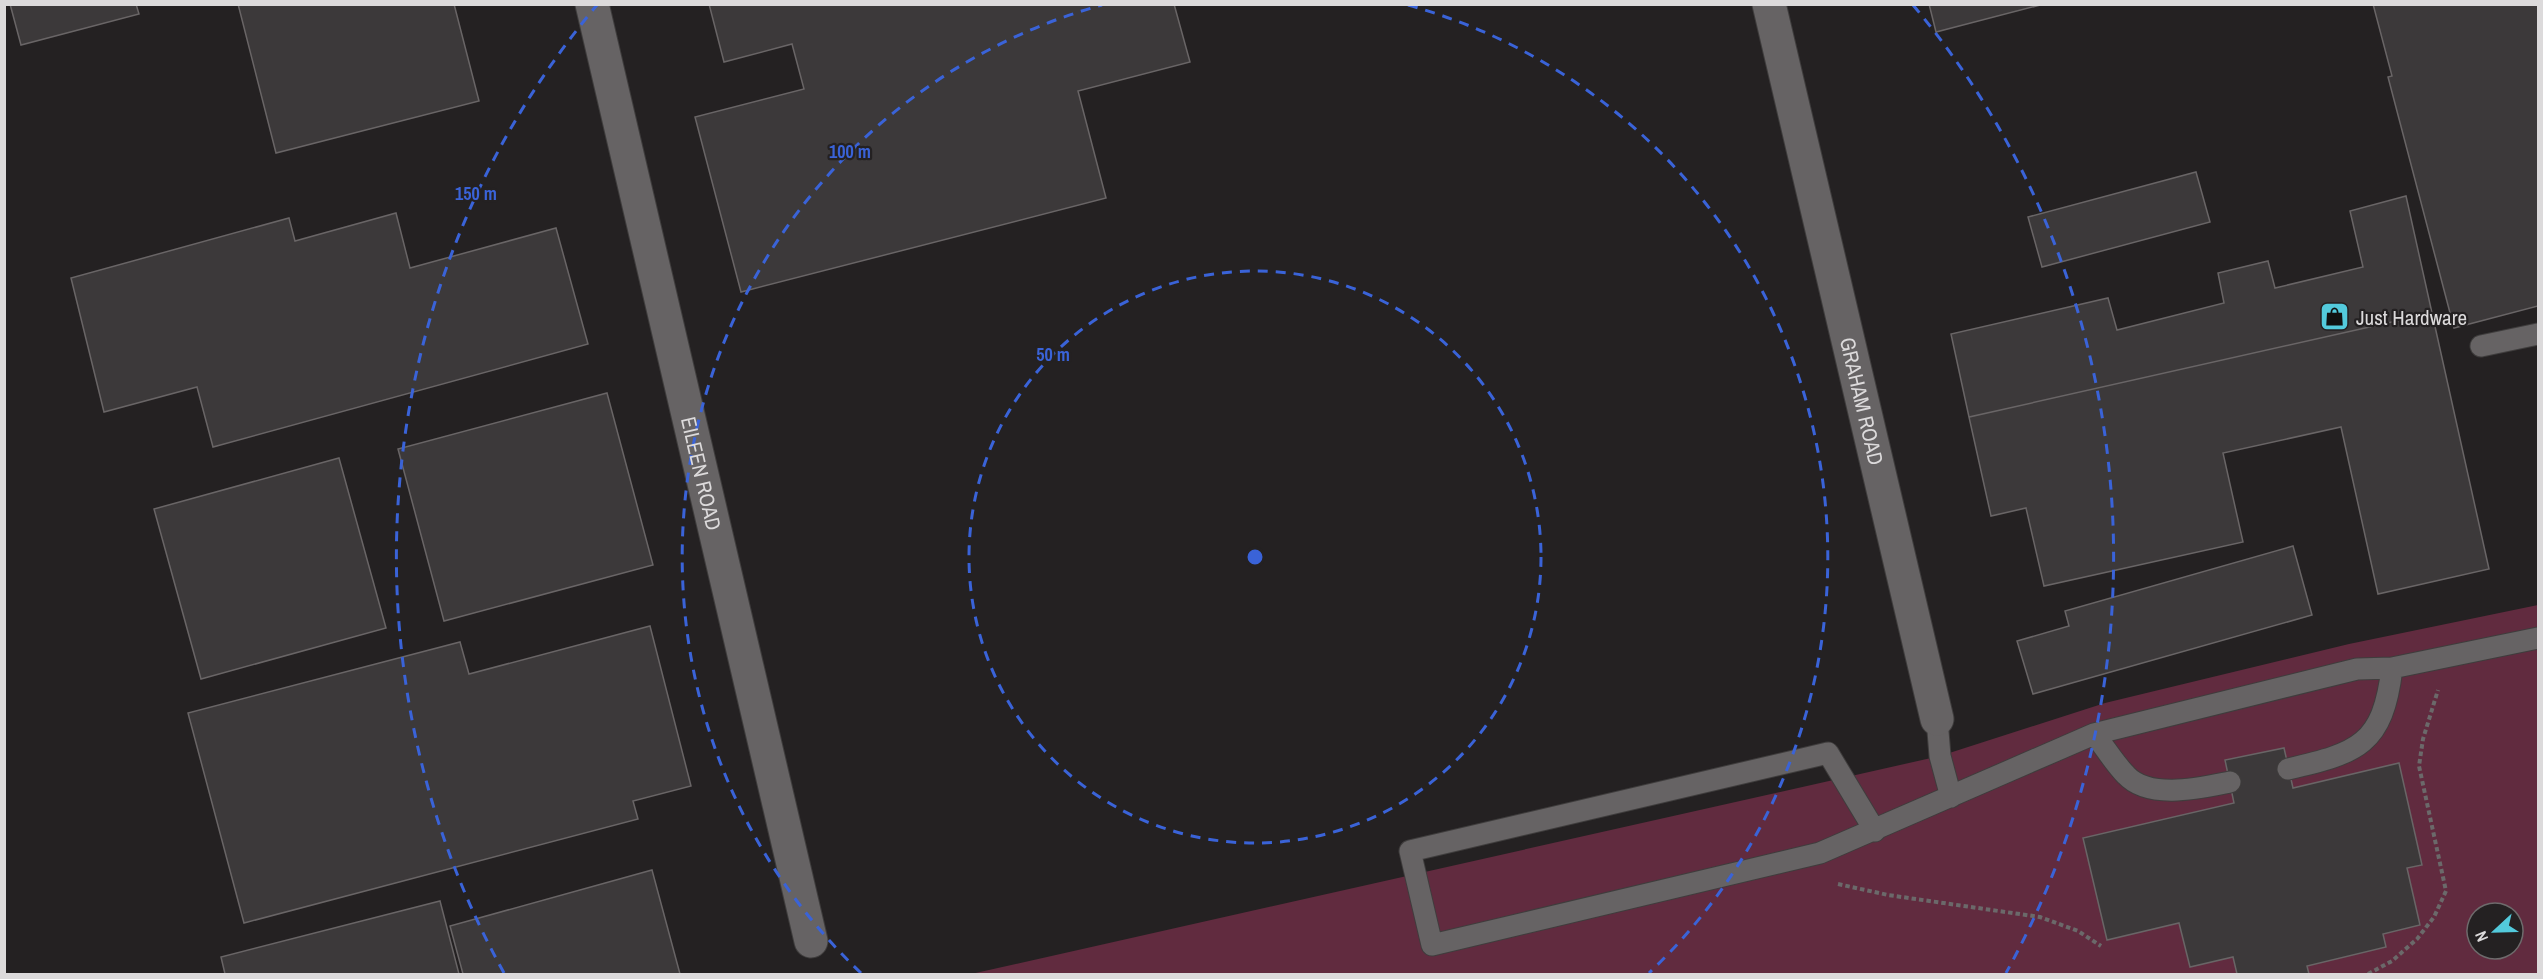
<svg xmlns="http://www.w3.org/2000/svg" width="2543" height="979" font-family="'Archivo Narrow',sans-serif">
  <rect width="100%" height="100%" fill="#242122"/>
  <path fill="#612b3f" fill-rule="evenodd" d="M2538,605V974H971L1940,756L2105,703L2349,644ZM2477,913H2513V949H2477Z"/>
  <path fill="#3c393a" stroke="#696566" stroke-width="1.5" d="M10,4H136L139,14L21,45Z
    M238,4H454L479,101L276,153Z
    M709,4H1174L1190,62L1078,91L1106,198L741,292L695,117L804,89L792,44L724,62Z
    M1929,4H2044L1936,32Z
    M2373,4H2538V306L2454,328L2388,77L2392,76Z
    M2196,172L2210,222L2042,267L2028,217Z
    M2406,196L2432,313L1969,417L1951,334L2108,298L2117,330L2224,303L2218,273L2268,261L2275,288L2363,267L2350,211Z
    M396,213L410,268L556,228L588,344L213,447L197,387L104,412L71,278L289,218L295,241Z
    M2432,313L2489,569L2378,594L2341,427L2223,453L2243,542L2044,586L2026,508L1991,516L1969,417Z
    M607,393L653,565L444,621L398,449Z
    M339,458L386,628L201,679L154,509Z
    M2293,546L2312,615L2033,694L2017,641L2069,626L2065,611Z
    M650,626L691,786L633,801L638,819L244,923L188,713L460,642L469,674Z
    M2284,748L2293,788L2399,763L2422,865L2407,868L2420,925L2383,934L2386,947L2307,966L2309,974H2237L2233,957L2190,967L2179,923L2107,940L2083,838L2234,803L2225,760Z
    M652,870L680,974H463L450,926Z
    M440,901L459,974H225L221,957Z"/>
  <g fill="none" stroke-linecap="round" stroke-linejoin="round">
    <defs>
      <path id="service" d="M2481,346L2538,334
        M1937,719L1940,756L1951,797
        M2094,734C2105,747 2114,763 2126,775C2149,800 2200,788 2230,782
        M2288,769C2358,753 2383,745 2392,668
        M1875,831L1828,753L1410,851L1432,945L1820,853L2094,734L2357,669L2392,668L2538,638"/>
      <g id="minor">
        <path id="s1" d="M592,4L811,941"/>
        <path id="s2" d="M1769,4L1937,719"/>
      </g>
    </defs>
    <use href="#service" stroke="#3f3d3d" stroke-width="23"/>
    <use href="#minor" stroke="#3f3d3d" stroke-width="35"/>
    <path stroke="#6b696a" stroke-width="4" stroke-dasharray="4.5 3" stroke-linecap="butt" d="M1838,884L1888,895L2040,917L2078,931L2101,946
      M2368,974L2392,961L2417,939L2434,917L2446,891L2419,766L2423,739L2438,690"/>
    <use href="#service" stroke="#666364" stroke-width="21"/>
    <use href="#minor" stroke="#666364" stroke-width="33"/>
  </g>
  <g fill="none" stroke="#3a63d8" stroke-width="3" stroke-dasharray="10 8">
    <circle cx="1255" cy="557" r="286"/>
    <path d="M861 973A573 573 0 0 1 1102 5M1408 5A573 573 0 0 1 1649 973"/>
    <path d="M504 973A859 859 0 0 1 597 5M1913 5A859 859 0 0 1 2006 973"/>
  </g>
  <defs>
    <symbol id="shop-square" viewBox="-11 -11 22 22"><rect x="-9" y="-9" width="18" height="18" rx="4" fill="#53cadc" stroke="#242122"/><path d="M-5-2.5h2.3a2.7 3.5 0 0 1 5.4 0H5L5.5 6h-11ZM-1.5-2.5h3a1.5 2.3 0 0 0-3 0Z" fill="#111"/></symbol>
  </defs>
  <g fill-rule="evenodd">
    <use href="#shop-square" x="2318" y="300" width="33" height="33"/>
  </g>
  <g text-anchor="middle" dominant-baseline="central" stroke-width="4.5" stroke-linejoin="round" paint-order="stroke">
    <g font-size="21" fill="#dcdadb" stroke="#242122" text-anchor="start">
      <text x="2356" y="317">Just Hardware</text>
    </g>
    <g font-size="21" fill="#dcdadb" stroke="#242122">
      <text stroke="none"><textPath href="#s2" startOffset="408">GRAHAM ROAD</textPath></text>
      <text stroke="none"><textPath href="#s1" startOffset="482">EILEEN ROAD</textPath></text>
    </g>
  </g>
  <circle cx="1255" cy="557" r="9" fill="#3a63d8" stroke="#242122" stroke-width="3"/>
  <g font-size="18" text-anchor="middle" font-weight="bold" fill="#3a63d8" stroke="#242122" stroke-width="4.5" stroke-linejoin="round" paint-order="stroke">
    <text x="850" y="158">100 m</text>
    <text x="476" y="200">150 m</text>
    <text x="1053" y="361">50 m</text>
  </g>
  <rect width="2543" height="979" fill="none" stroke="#dcdadb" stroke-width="12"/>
  <g transform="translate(2495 931) rotate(248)"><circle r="28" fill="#242122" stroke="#6e6b6c" stroke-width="1.5"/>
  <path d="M0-4.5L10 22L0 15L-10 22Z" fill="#53cadc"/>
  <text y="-9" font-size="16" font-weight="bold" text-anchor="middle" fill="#dcdadb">N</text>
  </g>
</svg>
